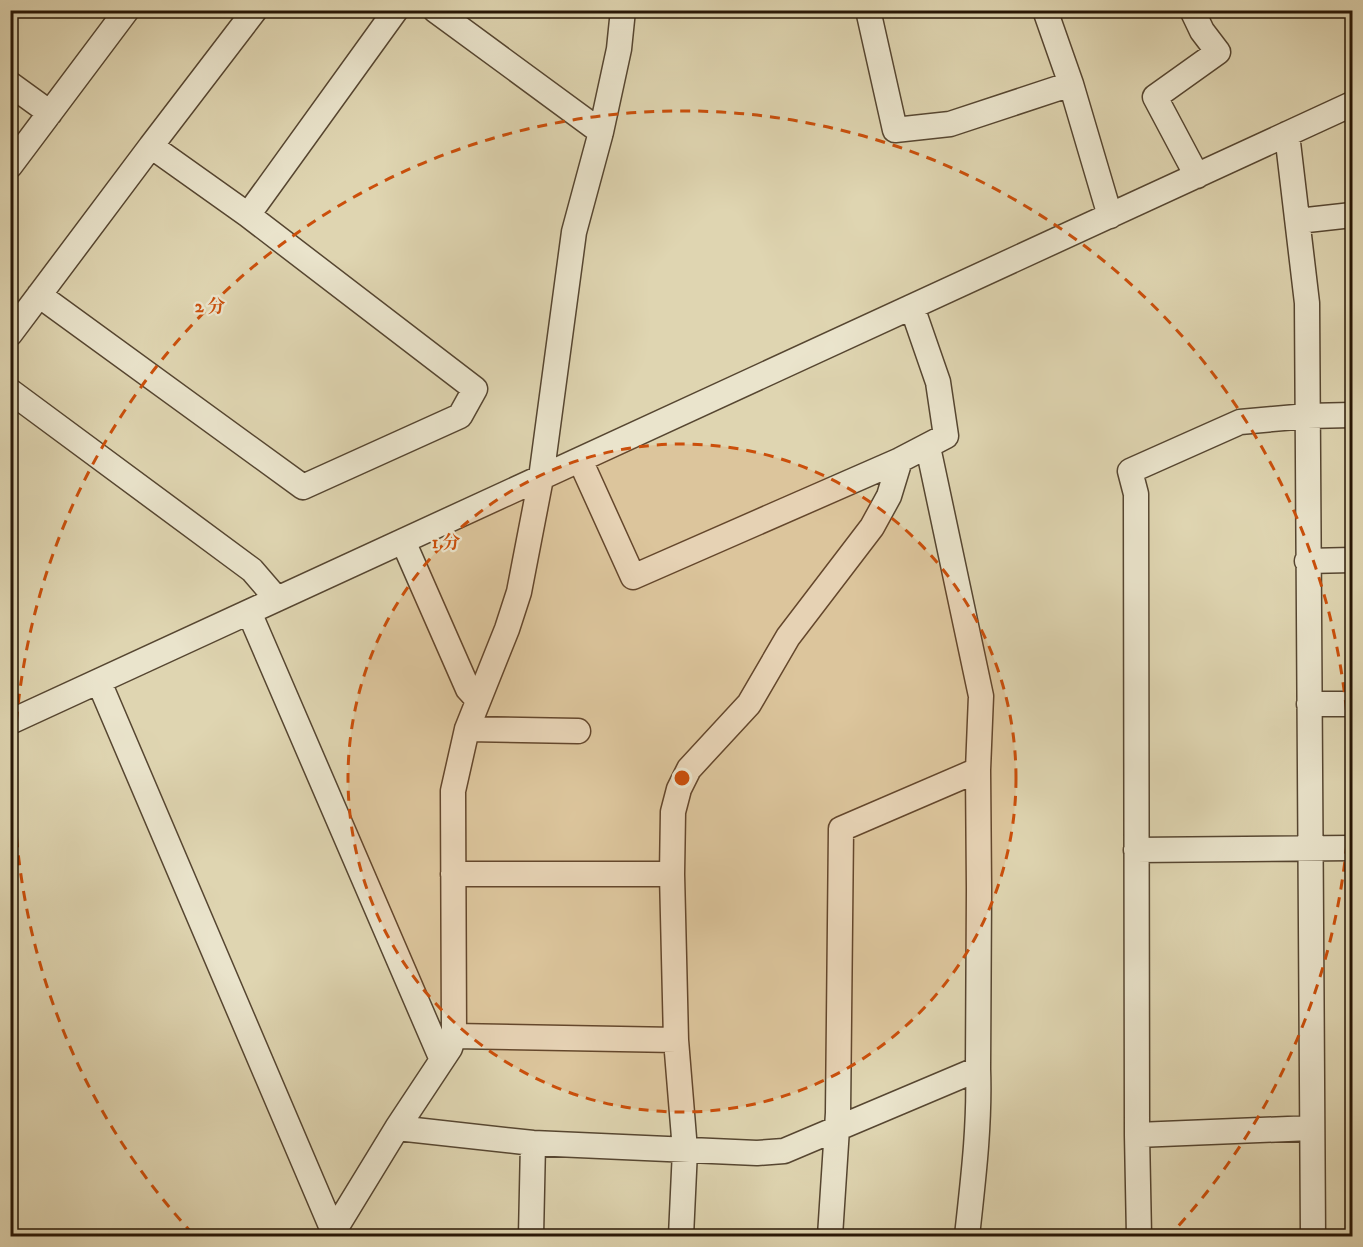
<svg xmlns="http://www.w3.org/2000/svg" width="1363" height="1247" font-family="'IM FELL DW Pica','Noto Serif JP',serif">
  <rect width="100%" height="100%" fill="#dfd5b1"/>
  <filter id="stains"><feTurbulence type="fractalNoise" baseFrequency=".00333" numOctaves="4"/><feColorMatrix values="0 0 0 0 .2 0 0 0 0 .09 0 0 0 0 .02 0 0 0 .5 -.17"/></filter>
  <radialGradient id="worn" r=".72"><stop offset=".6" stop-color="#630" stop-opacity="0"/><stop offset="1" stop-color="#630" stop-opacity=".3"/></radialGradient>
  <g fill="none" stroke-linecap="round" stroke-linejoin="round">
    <defs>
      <path id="minor" d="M255,10L151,146L248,215L396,10
        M435,10L601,132
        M868,10L895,130L950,124L1071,84
        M1045,10L1071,84L1110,216
        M1192,10L1202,31L1218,52L1155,97L1197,176
        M10,84L50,113
        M1287,134L1307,303L1313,1236
        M10,166L127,10
        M1298,221L1352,215
        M39,295L303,487L460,416L475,389L248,215
        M10,334L151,146
        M10,391L252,570L277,599
        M580,460L633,577L900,460L946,436L938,382L912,307
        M403,541L468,689L478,700
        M1307,561L1352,560
        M249,612L442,1060
        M99,682L334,1233
        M1309,704H1352
        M10,722L1352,104
        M467,729L578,731
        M1136,850L1352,848
        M453,874H672L673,812L679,789L689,769L749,704L788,637L872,527L889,496L900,460
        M672,874L676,1040L685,1150L681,1236
        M454,1036L676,1040
        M397,1128L533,1143L757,1153L784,1151L978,1069L979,889L978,770L981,696L928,447
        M1312,1128L1137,1135L1136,494L1130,471L1240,422L1307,416L1352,415
        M1137,1135L1139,1236
        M331,1236L397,1128L450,1048L454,1036L453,791L467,729L507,629L519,592L541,478L574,232L601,132L619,49L623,10
        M531,1236L533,1143
        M830,1236L838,1113L841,829L978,770
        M967,1236C973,1181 980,1125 978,1069"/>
    </defs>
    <use href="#minor" stroke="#564631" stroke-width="27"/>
    <use href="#minor" stroke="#eae4cc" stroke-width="24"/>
  </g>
  <circle cx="682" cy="778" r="334" fill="#cb4f0b" fill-opacity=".12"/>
  <g fill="none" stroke="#cb4f0b" stroke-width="3" stroke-dasharray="10 8">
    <circle cx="682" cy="778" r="334"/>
    <path d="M193 1234A668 668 0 1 1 1171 1234"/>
  </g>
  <circle cx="682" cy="778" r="9" fill="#cb4f0b" stroke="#eae4cc" stroke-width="3"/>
  <g font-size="18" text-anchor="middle" font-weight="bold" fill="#cb4f0b" stroke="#eae4cc" stroke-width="4.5" stroke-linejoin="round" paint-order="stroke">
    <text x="210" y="312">2 分</text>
    <text x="446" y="548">1 分</text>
  </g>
  <rect width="1363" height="1247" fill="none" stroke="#dfd5b1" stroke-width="36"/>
  <rect x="12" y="12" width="1339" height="1223" fill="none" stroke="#281706" stroke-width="3"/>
  <rect x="18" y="18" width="1327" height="1211" fill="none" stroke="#281706" stroke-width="1.5"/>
  <rect width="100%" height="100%" filter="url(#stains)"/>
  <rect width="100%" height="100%" fill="url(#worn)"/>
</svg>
